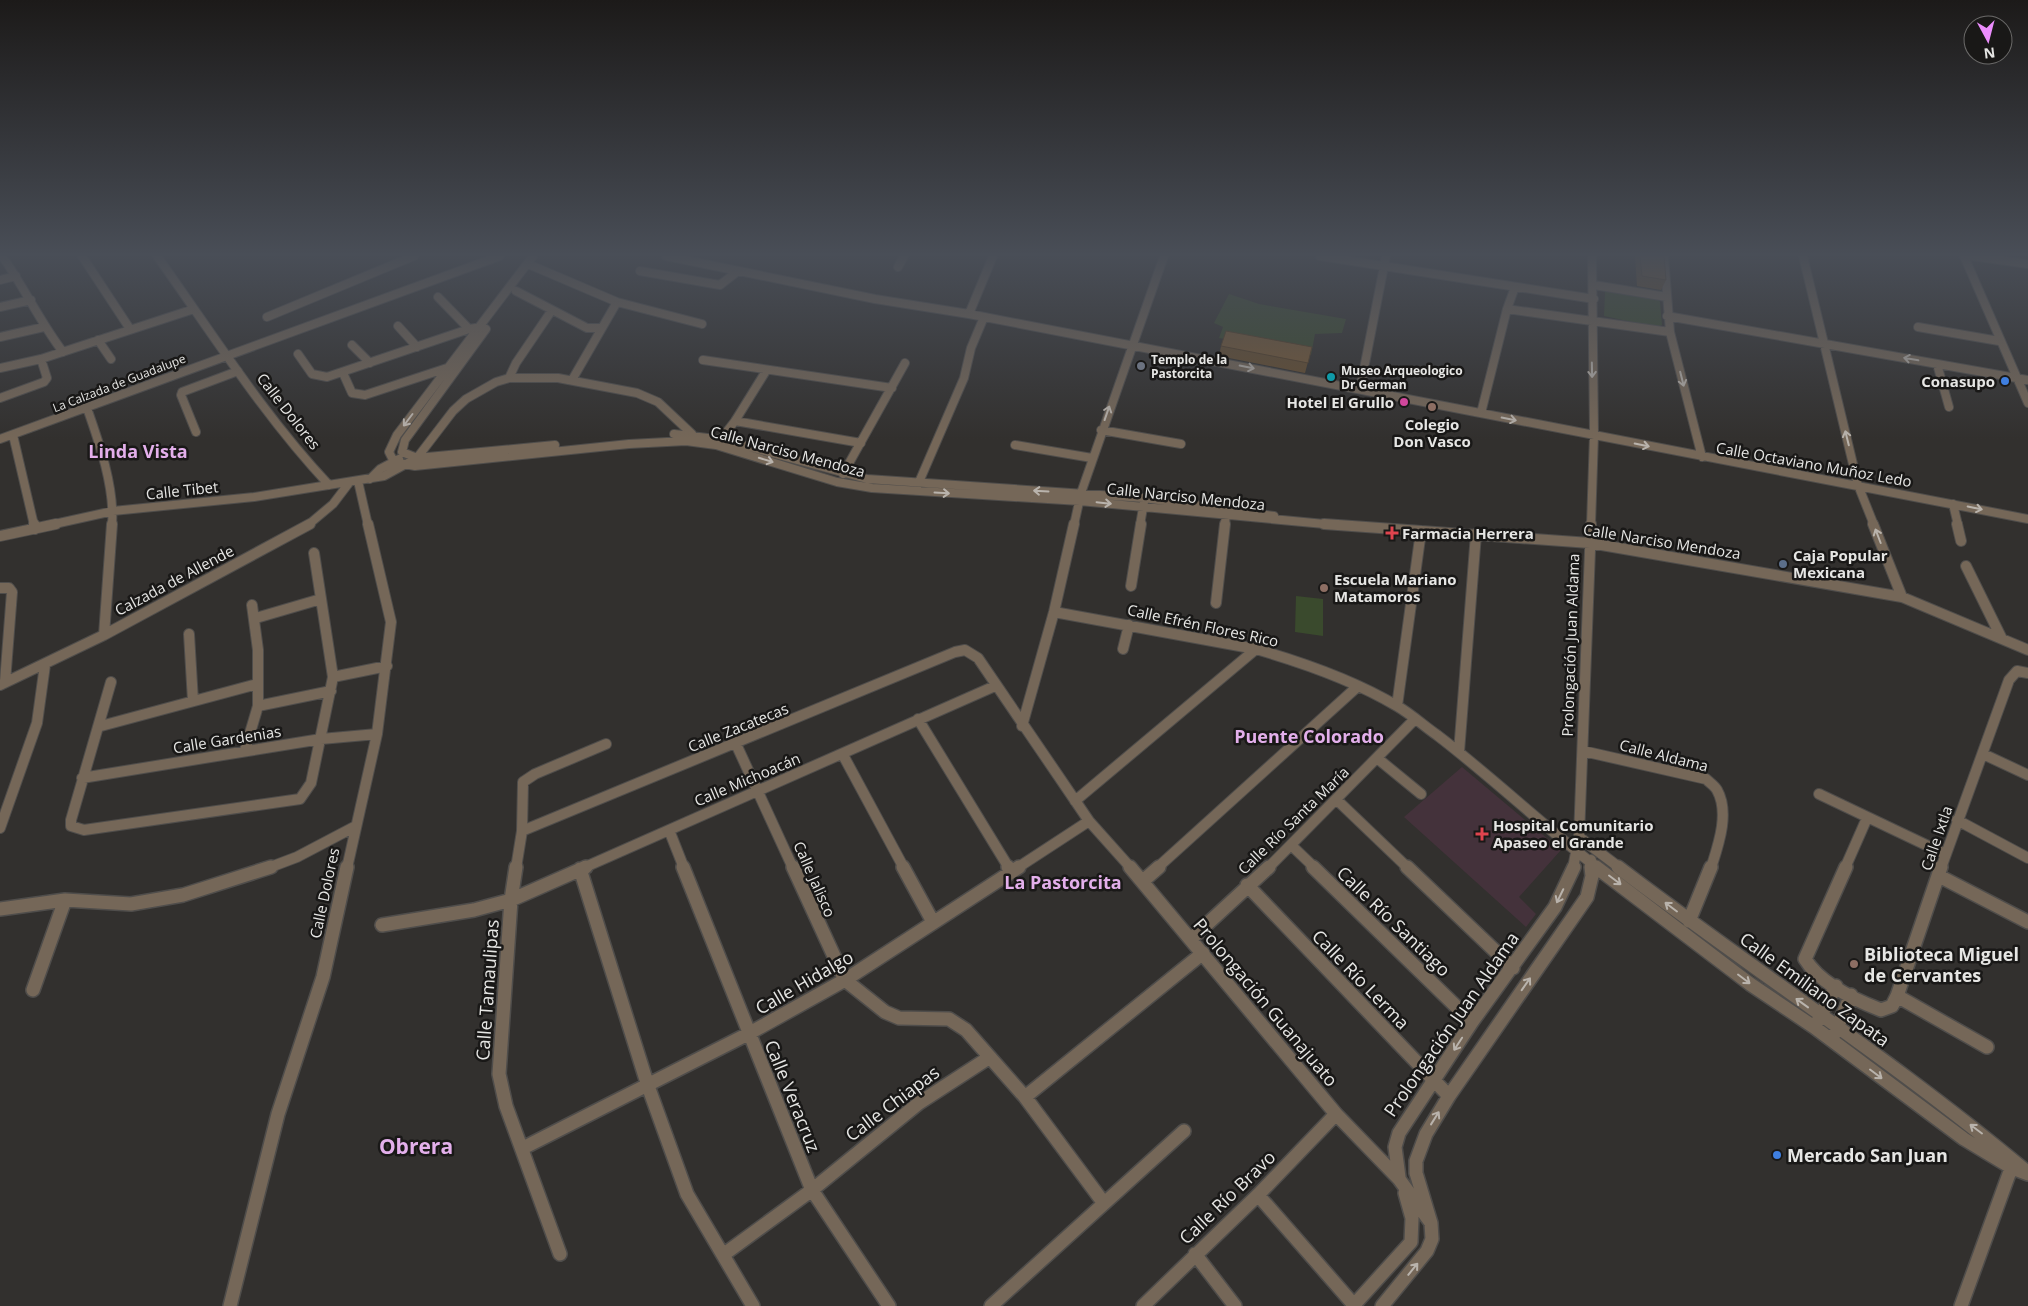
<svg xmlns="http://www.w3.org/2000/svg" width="2028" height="1306" font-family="'Open Sans',sans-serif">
  <rect width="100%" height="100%" fill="#32302e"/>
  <path fill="#44323b" d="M1462,767L1561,850L1519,897L1536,914L1526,927L1404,817Z"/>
  <path fill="#3a4a2d" d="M1609,291L1658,299L1660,302L1662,325L1656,327L1604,316L1605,292Z
    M1229,294L1259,304L1346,319L1342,333L1315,334L1311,355L1219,338L1223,327L1214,323Z
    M1296,596L1323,599V636L1295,632Z"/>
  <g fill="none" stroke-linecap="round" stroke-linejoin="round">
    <defs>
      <path id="minor-far2" d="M2,256C24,287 40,322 63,352
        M82,256L130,329
        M157,256C212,333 264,416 329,485
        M533,256L397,435L389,452L394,462L415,466L629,444L686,441L716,445L837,482L872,488L1080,501L1335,525
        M666,256L875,299L969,314L2028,519
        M1320,256L1594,299
        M1664,256L1670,332L1702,457
        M1803,256L1858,485L1874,525
        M1964,256L2028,403
        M1972,256L2028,264
        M528,264L617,302L702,324
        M898,267L904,256
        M640,271L720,285L738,271
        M0,280L16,276
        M1594,285L1667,297
        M516,291L587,328H601
        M438,297L469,329
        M0,307L31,300
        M1507,309L1670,332
        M969,314L993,256
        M1667,316L2028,380
        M267,317L414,256
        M398,326L417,347
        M1918,327L1999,341
        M486,329L405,440L402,452L417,458L555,445
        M0,337L44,327
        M98,340L111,359
        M352,345L370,363
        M298,354L312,374L327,377L469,329L482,327
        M703,360L892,388
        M1937,364L1949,407
        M0,368L41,359L194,309
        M343,373L352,393L365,395L447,368
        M509,378L516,363L552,310
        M572,380L617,302
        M1360,389L1386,256
        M0,398L44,382L47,378L41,359
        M87,408C99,442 115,488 112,525
        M1481,413L1507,309L1515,287
        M735,421L861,443
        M1101,430L1181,444
        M196,432L181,395L182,392L238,371
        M674,434L724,440L867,479L1144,498L1274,516
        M13,435L34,525
        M0,439L500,256
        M718,443L735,421L766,371
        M1015,445L1092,458
        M843,474L905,363
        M370,479L380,469L399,459
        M358,481L368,525
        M916,489L964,378L971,348L984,317
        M1953,504L1958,525
        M50,525L113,511L254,497L384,476L417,458L453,411L466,399L496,382L509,378H558L637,393L658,402L692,434
        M308,525L333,504L349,483
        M1074,525L1081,493L1164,256
        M1140,525L1144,502
        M1225,525L1226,512
        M1591,525L1594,435L1592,256"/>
      <path id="minor-far1" d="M34,524L35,529
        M1324,524L1590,543L1902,597L2028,650
        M1873,524L1902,597
        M1957,524L1961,541
        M0,536L56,524
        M1966,566L2002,639
        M1131,586L1141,524
        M0,588H9L12,592L5,682
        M1216,603L1225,524
        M1054,612L1256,649C1301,662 1357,682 1397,706C1411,714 1424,726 1437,735C1492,777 1543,826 1598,868
        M256,618L321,599
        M189,634L193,701
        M104,635L112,524
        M1123,649L1129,625
        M333,677L387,666
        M111,682L71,820V826L84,830L300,799L311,783L333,677L314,553
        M0,685L104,635L310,524
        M258,706L331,691
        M1397,706L1421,531
        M918,719L1009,868
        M101,726L257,684
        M1022,726L1054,612L1074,524
        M736,744L793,868
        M245,750L258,706V650L252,605
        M1583,751L1706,779C1709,782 1715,786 1717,790C1730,813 1718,846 1711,868
        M1459,752L1476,534
        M1983,754L2028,775
        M843,755L904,868
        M1377,758L1421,794
        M82,778L321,739L377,734
        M1819,794L1945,854
        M1337,800L1408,868
        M1075,801L1256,649
        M1957,820L2028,858
        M0,828L37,723L45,665
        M669,830L684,868
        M522,831L955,652L965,650L978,658L1089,821L1131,868
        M1579,837L1620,868
        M1292,846L1315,868
        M1591,860L1592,868
        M268,868L297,857L356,826
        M347,868L377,734L391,622L368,524
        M516,868L522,831L523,782L535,774L606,744
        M583,868L995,686
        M1017,868L1089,821
        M1157,868L1357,687
        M1268,868L1414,720
        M1573,868L1579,837L1591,524
        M1845,868L1867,818
        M1941,868L2009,680L2017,671L2028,673"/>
      <path id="minor" d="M516,867L511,900L499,1074L506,1106L560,1254
        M683,867L812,1190L889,1306
        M793,867L845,980L885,1012L899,1018L949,1019L966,1030L1025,1097L1103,1202
        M903,867L933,922
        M1008,867L1011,871
        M1130,867L1336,1114L1399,1179L1431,1223
        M1313,867L1472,1022
        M1407,867L1513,968
        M1596,867L1750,984L1814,1027L1964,1139L2012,1168L2028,1174
        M1618,867C1753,970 1897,1063 2027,1172
        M1846,867L1805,959C1820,984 1855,1000 1881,1010L1892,1006L1897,996L1941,867
        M580,869L648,1086L687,1194L753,1306
        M1939,876L2028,922
        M1143,881L1159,867
        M1247,885L1449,1096
        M0,909L65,900L131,904L183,895L271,867
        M1689,921L1711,867
        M382,925L474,910L511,900L586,867
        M1191,939L1269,867
        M33,990L65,900
        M1897,996L1987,1047
        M1818,1021L1836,986
        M1835,1033L1851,995
        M1025,1097L1203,953
        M523,1148L748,1034L845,980L1019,867
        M1399,1177L1395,1147L1399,1133L1472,1022L1555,907L1574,867
        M1258,1195L1354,1305
        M1195,1254L1235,1306
        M723,1255L812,1190L919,1103L990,1057
        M230,1306L278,1114L323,977L347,867
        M991,1306L1184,1131
        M1143,1306L1258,1195L1336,1114
        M1353,1306L1411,1242L1412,1218L1405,1193
        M1382,1306L1427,1251L1432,1239L1431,1223L1416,1173V1161L1426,1134L1449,1096L1587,897L1592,876L1591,867
        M1961,1306L2013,1163"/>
    </defs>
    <use href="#minor-far2" stroke="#4f4d4b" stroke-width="10"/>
    <use href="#minor-far1" stroke="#4f4d4b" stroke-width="12"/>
    <use href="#minor" stroke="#4f4d4b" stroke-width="16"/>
    <use href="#minor-far2" stroke="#756758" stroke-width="8"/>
    <use href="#minor-far1" stroke="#756758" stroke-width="10"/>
    <use href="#minor" stroke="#756758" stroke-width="13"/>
  </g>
  <path fill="#664d2e" d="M1635,256H1664L1666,280L1661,290L1637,286Z
    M1221,346L1312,347L1305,373L1219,356Z"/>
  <path fill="#775936" stroke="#533e26" d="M1640,256H1664L1666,280L1642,276Z
    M1226,331L1312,347L1308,363L1221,346Z"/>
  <defs><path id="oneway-shaft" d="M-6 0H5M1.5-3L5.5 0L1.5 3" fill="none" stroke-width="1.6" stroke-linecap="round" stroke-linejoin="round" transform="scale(1.25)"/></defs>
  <g stroke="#b9b3ac">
    <use href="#oneway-shaft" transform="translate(1911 359) rotate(-170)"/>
    <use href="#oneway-shaft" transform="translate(1247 367) rotate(11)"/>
    <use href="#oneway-shaft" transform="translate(1592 370) rotate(89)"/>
    <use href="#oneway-shaft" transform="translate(1682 379) rotate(76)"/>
    <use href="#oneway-shaft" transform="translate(1107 413) rotate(-71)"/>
    <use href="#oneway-shaft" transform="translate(1509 419) rotate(11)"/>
    <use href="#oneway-shaft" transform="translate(408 420) rotate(127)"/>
    <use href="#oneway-shaft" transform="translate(1847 438) rotate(-104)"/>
    <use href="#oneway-shaft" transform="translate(1642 445) rotate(12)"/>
    <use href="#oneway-shaft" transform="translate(766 460) rotate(17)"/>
    <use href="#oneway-shaft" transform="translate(1041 491) rotate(-177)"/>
    <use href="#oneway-shaft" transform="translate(942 493) rotate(3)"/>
    <use href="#oneway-shaft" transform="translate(1104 503) rotate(6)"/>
    <use href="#oneway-shaft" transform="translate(1975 508) rotate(12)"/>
    <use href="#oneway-shaft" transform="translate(1878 536) rotate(-111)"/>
    <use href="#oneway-shaft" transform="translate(1615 880) rotate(37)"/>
    <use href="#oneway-shaft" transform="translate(1560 896) rotate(116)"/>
    <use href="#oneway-shaft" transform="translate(1671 907) rotate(-143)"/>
    <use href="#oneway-shaft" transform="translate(1744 979) rotate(37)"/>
    <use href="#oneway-shaft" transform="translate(1526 984) rotate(-55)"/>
    <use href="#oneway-shaft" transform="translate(1802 1003) rotate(-144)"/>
    <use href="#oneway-shaft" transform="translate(1458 1044) rotate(123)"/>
    <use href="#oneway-shaft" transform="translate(1876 1074) rotate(37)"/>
    <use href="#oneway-shaft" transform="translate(1435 1118) rotate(-58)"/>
    <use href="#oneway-shaft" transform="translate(1976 1129) rotate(-143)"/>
    <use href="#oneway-shaft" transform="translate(1413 1269) rotate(-51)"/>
  </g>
  <linearGradient id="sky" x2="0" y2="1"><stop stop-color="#1c1a19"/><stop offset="0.58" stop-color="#494e57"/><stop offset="1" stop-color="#494e57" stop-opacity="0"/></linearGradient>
  <rect width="2028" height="439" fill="url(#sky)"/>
  <circle fill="#6b7280" stroke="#191817" stroke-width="2" cx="1141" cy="366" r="5"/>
  <circle fill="#0f9aa8" stroke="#191817" stroke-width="2" cx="1331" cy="377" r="5"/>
  <g fill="#3f7fe0" stroke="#191817" stroke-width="2">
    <circle cx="2005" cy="381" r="5"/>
    <circle cx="1777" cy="1155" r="5"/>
  </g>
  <circle fill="#d1479c" stroke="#191817" stroke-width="2" cx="1404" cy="402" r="5"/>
  <g fill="#8d6e63" stroke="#191817" stroke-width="2">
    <circle cx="1432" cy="407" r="5"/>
    <circle cx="1324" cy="588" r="5"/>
    <circle cx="1854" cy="964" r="5"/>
  </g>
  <g fill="#e0444e" stroke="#191817" stroke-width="2">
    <path d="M1389.5 525.5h5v5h5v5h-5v5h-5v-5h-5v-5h5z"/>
    <path d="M1479.5 826.5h5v5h5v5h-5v5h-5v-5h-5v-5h5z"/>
  </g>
  <circle fill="#5c6f8a" stroke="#191817" stroke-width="2" cx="1783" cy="564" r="5"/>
  <g text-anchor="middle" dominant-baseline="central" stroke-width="5" stroke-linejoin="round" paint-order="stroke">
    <g font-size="12" font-weight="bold" fill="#e6e6e4" stroke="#191817" text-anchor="start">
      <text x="1151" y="359">Templo de la<tspan x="1151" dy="14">Pastorcita</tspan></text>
      <text x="1341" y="370">Museo Arqueologico<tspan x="1341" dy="14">Dr German</tspan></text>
    </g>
    <g font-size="12" fill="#e6e6e4" stroke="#191817">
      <text transform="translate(119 383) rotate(-21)">La Calzada de Guadalupe</text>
    </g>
    <g font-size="15" font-weight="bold" fill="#e6e6e4" stroke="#191817" text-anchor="start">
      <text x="1995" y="381" text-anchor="end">Conasupo</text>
      <text x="1394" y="402" text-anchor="end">Hotel El Grullo</text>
      <text x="1432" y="424" text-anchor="middle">Colegio<tspan x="1432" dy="17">Don Vasco</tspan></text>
      <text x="1402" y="533">Farmacia Herrera</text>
      <text x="1793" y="555">Caja Popular<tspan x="1793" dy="17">Mexicana</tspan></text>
      <text x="1334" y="579">Escuela Mariano<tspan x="1334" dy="17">Matamoros</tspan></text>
      <text x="1493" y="825">Hospital Comunitario<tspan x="1493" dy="17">Apaseo el Grande</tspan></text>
    </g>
    <g font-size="15" fill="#e6e6e4" stroke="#191817">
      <text transform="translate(289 411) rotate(52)">Calle Dolores</text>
      <text transform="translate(788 451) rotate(15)">Calle Narciso Mendoza</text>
      <text transform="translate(1814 464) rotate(10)">Calle Octaviano Muñoz Ledo</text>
      <text transform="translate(182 490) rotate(-6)">Calle Tibet</text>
      <text transform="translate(1186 496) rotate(6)">Calle Narciso Mendoza</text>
      <text transform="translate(1662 541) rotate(9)">Calle Narciso Mendoza</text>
      <text transform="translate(174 580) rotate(-28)">Calzada de Allende</text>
      <text transform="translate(1203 625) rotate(12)">Calle Efrén Flores Rico</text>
      <text transform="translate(1570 645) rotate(-88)">Prolongación Juan Aldama</text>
      <text transform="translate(738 727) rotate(-22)">Calle Zacatecas</text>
      <text transform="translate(227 739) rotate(-9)">Calle Gardenias</text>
      <text transform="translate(1664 755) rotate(14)">Calle Aldama</text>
      <text transform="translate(747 779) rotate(-23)">Calle Michoacán</text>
      <text transform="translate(1293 820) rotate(-44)">Calle Río Santa María</text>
      <text transform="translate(1936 838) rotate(-71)">Calle Ixtla</text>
      <text transform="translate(815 879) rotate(66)">Calle Jalisco</text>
      <text transform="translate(324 893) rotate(-78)">Calle Dolores</text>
    </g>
    <g font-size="18" font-weight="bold" fill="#e3afeb" stroke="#191817">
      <text x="138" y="451">Linda Vista</text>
      <text x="1309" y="736">Puente Colorado</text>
      <text x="1063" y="882">La Pastorcita</text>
    </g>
    <g font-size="18" fill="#e6e6e4" stroke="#191817">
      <text transform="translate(1394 921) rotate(44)">Calle Río Santiago</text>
      <text transform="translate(1361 979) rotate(46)">Calle Río Lerma</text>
      <text transform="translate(804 982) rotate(-30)">Calle Hidalgo</text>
      <text transform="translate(1815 989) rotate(36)">Calle Emiliano Zapata</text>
      <text transform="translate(487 990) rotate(-86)">Calle Tamaulipas</text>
      <text transform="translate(1266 1002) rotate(50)">Prolongación Guanajuato</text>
      <text transform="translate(1451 1024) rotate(-55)">Prolongación Juan Aldama</text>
      <text transform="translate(793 1096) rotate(68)">Calle Veracruz</text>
      <text transform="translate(892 1103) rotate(-37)">Calle Chiapas</text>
      <text transform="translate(1227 1197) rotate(-44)">Calle Río Bravo</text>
    </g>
    <g font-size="18" font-weight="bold" fill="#e6e6e4" stroke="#191817" text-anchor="start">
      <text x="1864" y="954">Biblioteca Miguel<tspan x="1864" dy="21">de Cervantes</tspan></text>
      <text x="1787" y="1155">Mercado San Juan</text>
    </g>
    <g font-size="21" font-weight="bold" fill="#e3afeb" stroke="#191817">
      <text x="416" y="1146">Obrera</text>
    </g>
  </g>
  <g transform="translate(1988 40) rotate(173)"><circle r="24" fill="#191817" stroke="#6b6a69"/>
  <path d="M0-4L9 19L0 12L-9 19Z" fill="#eb8dfc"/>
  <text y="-8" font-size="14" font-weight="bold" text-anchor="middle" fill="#e6e6e4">N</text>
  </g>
</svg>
